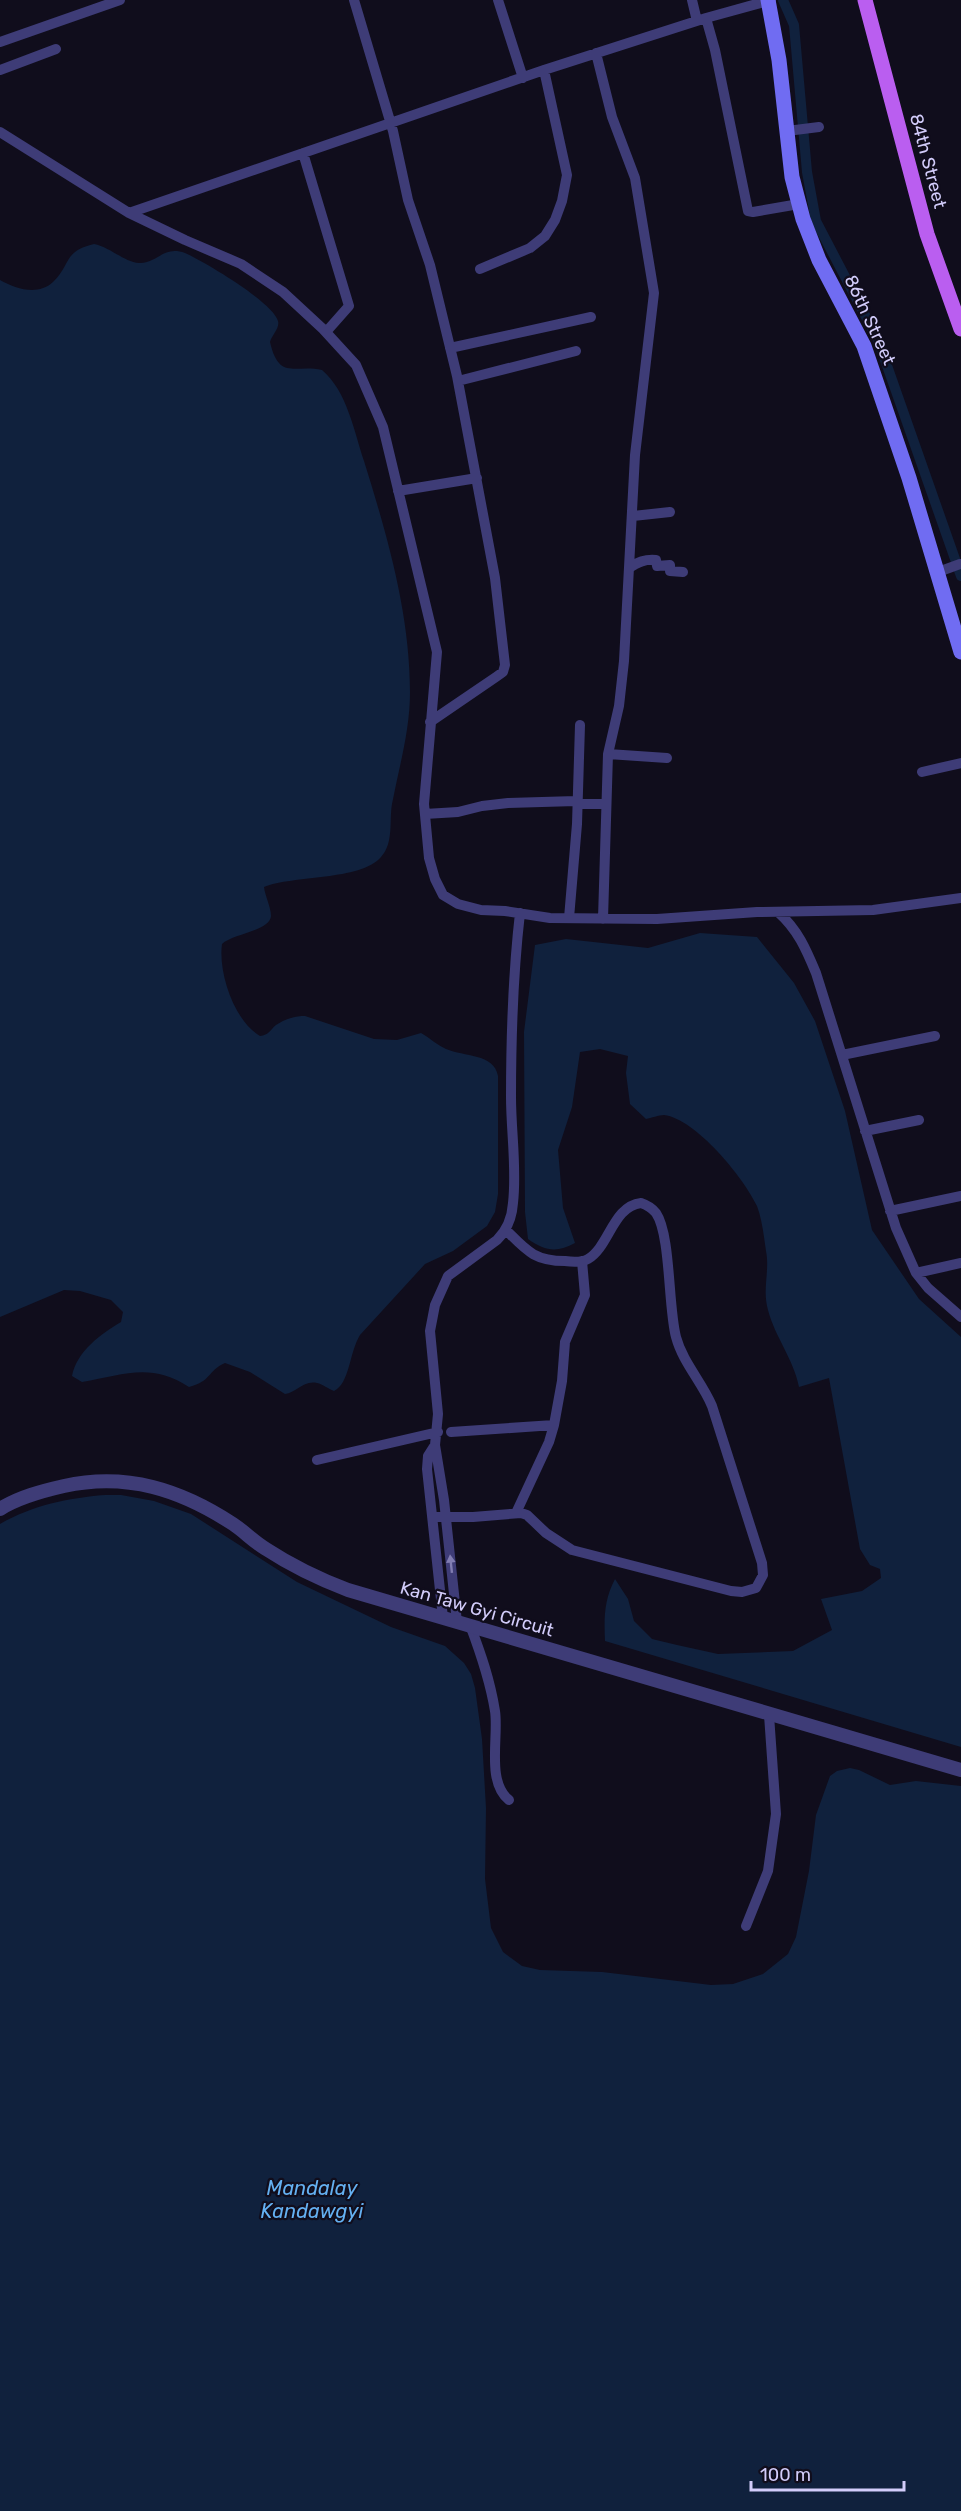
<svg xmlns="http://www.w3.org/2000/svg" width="961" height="2511" font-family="Rubik,sans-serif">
  <rect width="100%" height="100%" fill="#100d1c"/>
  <path fill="#10213d" d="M94,244C110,247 124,262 139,263C157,264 163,245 185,253C203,261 273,302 278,321C280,328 272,335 270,342C279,381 295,364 322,370C347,391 354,431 364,461C387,535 410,613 410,692C410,731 399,767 392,804C389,821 394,843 381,857C360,881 293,875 264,887C265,896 271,907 271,916C270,931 232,934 222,944C218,972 234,1021 260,1036C269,1035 270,1030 276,1025C285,1019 295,1016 305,1016L374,1039L397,1040L421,1033C430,1038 437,1045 446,1049C464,1057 494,1053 498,1076V1194L495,1212L487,1226L453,1251L425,1264L360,1335C349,1353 350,1383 334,1391C328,1389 323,1384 317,1383C303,1380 296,1393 285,1394L250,1372L225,1363C207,1371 212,1381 189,1387C151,1362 123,1375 82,1382L72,1376C77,1351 101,1334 121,1322L123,1312L111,1300L80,1291L64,1290L0,1317V280C16,289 38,296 53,282C71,265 63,251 94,244Z
    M700,933L757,937L794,983L815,1021L845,1111L872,1230L919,1299L961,1337V1747L605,1641C604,1618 604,1600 615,1579L628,1599L634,1621L652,1639L677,1645L718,1654L793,1651L832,1630L821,1599L862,1591L881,1578L880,1569L870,1565L860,1549L829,1378L799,1387C794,1360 775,1337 768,1310C762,1289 770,1271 766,1251C764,1237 762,1219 757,1206C744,1178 696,1119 664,1115C659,1115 651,1118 646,1119L630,1104L626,1073L628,1056L600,1049L580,1052L572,1107L558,1150L563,1208L575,1243C557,1253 545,1251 528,1239L525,1212L524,1032L535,945L566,939L648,948Z
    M105,1495H121L154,1501L191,1514L297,1582L391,1627L445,1646L464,1663L471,1674L475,1688L482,1739L486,1808L485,1879L491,1928L503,1952L522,1966L540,1970L602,1972L711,1985L733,1984L763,1974L788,1954L796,1937L809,1871L816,1815L830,1776L837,1771L850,1768L859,1770L890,1785L916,1781L961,1786V2511H0V1524C33,1505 68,1498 105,1495Z"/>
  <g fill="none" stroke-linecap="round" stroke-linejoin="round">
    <path stroke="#10213d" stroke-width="10" d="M783,0L794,25L807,172L816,221L878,340L961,576"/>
    <path stroke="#3e3c77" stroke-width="10" d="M354,0L393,131L408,200L430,265L457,376L495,578L505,665L503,672L496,677L430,722
      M498,0L523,78
      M692,0L697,21
      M706,18L715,50L748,211L753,212L799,204
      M0,42L120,0
      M596,53L612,117L635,178L654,293L635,455L624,661L619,706L608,754L603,919
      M0,70L56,49
      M787,131L819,127
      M0,132L129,213L185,240L241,264L283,292L323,329L356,365L383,427L437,652L424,804L429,858L435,879L443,895L458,904L481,910L505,911L550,918L657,919L757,912L873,910L961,898
      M303,153L349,306L326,332
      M129,213L544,70L706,18L771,0
      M480,269L530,248L545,236L555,220L562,201L567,175L544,70
      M450,348L591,317
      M458,381L576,351
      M398,491L477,478
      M633,516L670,512
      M629,568C638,562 645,559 656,560L657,566L670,565V571L683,572
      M938,572L960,564
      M608,754L667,758
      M922,772L961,763
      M425,814L458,812L482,806L508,803L576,801L581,804H606
      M778,912C798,930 806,949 816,973L896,1228L916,1273L928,1288L961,1317
      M569,918L577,824L580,725
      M842,1055L935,1036
      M865,1131L919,1120
      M890,1211L961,1196
      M916,1273L961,1263
      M451,1432L554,1425
      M435,1445L428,1456L427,1469L443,1618
      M317,1460L438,1432
      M516,1513L549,1442L554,1425L562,1381L565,1342L585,1295L582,1261
      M433,1517H473L521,1513L527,1515L546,1533L572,1550L731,1591L742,1592L756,1588L763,1575L762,1563L712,1406C702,1382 683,1363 676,1337C668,1307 671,1235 656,1213C652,1208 647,1205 641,1203C613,1206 609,1247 588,1259C581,1263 572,1262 565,1261C534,1261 526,1250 506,1230
      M457,1622L444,1500L435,1445L438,1414L430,1331L435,1305L448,1276L497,1240C507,1230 512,1218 513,1203C517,1168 511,1132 511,1097C511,1035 513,974 520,913
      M470,1625C481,1654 490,1680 495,1711C499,1736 486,1782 509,1800
      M746,1926L768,1871L776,1814L769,1715"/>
    <path stroke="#3e3c77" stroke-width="14" d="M0,1509C19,1497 42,1491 64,1486C127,1472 181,1490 233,1524C245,1532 254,1542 266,1549C292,1566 319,1579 348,1590L961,1770"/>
    <path stroke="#706cf2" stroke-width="15" d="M768,0L779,60L792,177L803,219L819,260L864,346L909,478L961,652"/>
    <path stroke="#ba5ef0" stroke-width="15" d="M865,0L927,234L961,329"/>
  </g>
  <defs><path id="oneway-solid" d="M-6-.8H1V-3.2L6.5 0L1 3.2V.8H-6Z" transform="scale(1.5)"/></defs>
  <use fill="#817db2" href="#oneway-solid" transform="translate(451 1564) rotate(-96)"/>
  <g text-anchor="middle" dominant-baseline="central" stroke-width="4.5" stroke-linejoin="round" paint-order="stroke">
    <g font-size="18" fill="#d2ccfa" stroke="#100d1c">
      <text transform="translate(928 161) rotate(75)">84th Street</text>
      <text transform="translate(870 320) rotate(65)">86th Street</text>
      <text transform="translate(477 1609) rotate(16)">Kan Taw Gyi Circuit</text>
    </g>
    <g font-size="20" font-style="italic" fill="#64b0f1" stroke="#100d1c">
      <text x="312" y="2188">Mandalay<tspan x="312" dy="23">Kandawgyi</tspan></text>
    </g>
  </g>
  <path d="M751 2481v9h153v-9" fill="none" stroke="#d2ccfa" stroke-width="3"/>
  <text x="760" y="2481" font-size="18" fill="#d2ccfa" stroke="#100d1c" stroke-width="4.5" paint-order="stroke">100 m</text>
</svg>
